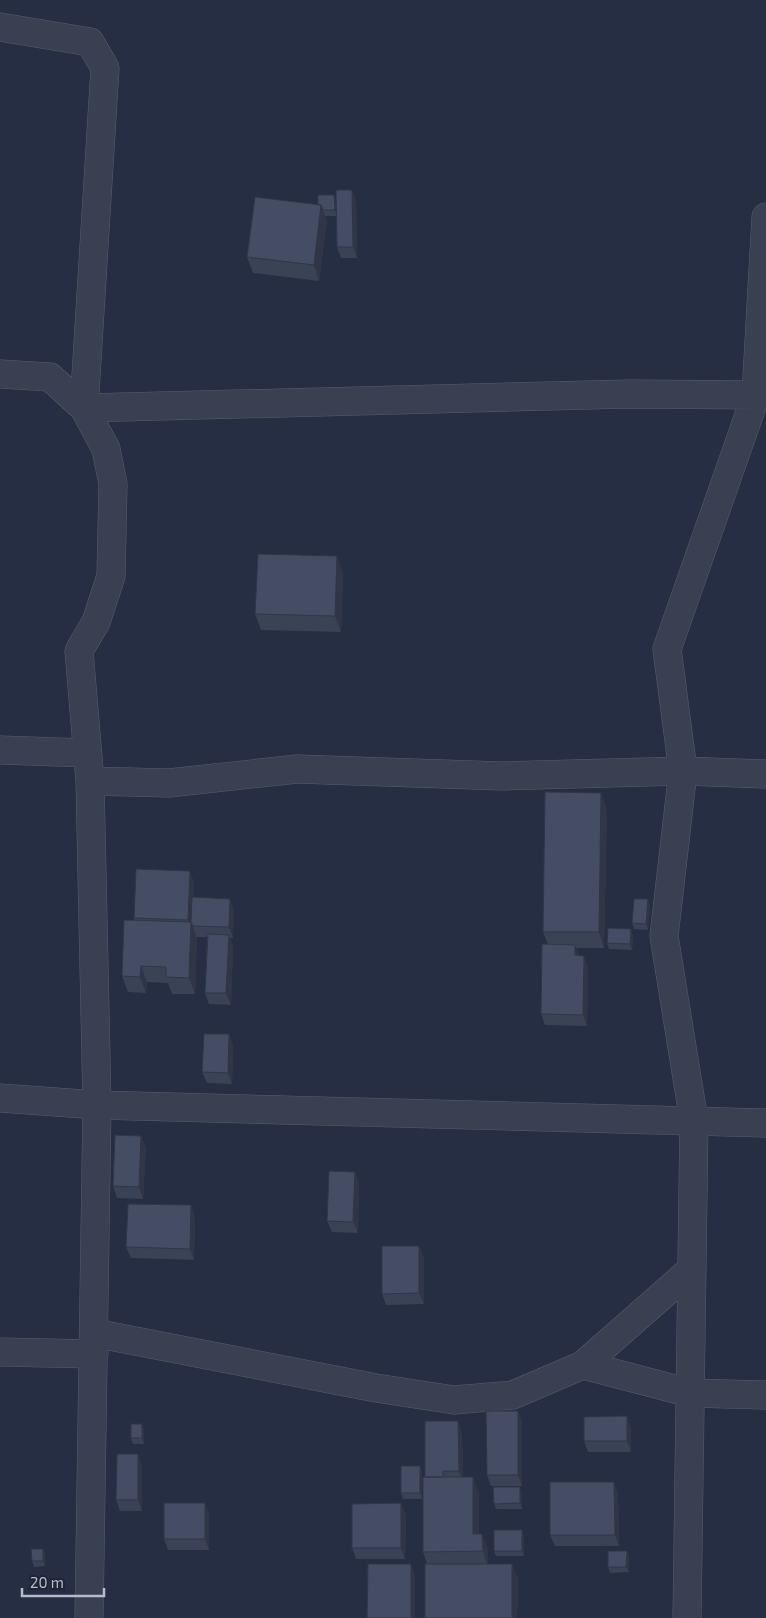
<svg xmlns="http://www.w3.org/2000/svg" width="766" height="1618" font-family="'Exo 2',sans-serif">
  <rect width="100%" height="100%" fill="#252e42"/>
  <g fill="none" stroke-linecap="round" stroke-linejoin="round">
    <defs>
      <path id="minor" d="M0,27L90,42L105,68L84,408L629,394L766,395
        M0,374L50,377L84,408L106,449L113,484L111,576L96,622L79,651L90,781L97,1105L89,1618
        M0,750L87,753
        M90,781L169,783L297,769L502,776L683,771L766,774
        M0,1098L97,1105L766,1123
        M94,1333L376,1388L454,1400L513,1395L583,1365L692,1269
        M0,1352L94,1354
        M583,1365L690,1393L766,1395
        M687,1618L694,1121L664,936L683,771L667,649L756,395L766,217"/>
    </defs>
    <use href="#minor" stroke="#575e6e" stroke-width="29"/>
    <use href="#minor" stroke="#394051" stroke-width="28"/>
  </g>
  <path fill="#3a4256" d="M352,190L356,201L357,258H341L337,247L336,216H325L327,221L319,281L253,273L247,257L318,205L334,195L336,199Z
    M343,572L341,632L261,630L255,614Z
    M607,809L604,948H576L579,956L588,967L587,1026L545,1025L541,1014L548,944L543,932Z
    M194,882L193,897L234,910L233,938H230L233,946L231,1005L209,1004L205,993L207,937H197L195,994H172L168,983L147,982L146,993L128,992L122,976L134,920V918Z
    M650,905L648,930L634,929L632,923Z
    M633,935L632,950L609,949L607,943Z
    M233,1045L232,1084L207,1083L202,1072Z
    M146,1147L143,1199L117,1198L113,1186Z
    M355,1172L359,1183L358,1233L332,1232L327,1221Z
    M195,1217L194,1260L131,1258L126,1247Z
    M424,1257V1304L386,1305L382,1294Z
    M518,1411L522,1422V1486H491L487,1475Z
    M631,1428V1452H588L584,1441Z
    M144,1430V1444H133L131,1438Z
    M462,1432L463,1477L479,1493V1534H482L488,1550V1564H512L518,1580L517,1618H425L427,1564L423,1552L425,1477Z
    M142,1465V1511H120L116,1500Z
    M420,1466L422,1471V1499H403L401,1493Z
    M522,1493V1509H496L494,1504Z
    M618,1493L619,1546H555L550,1535Z
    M209,1514V1550H168L164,1539Z
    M406,1514L405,1559H356L352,1548Z
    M522,1530L524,1536V1556H496L494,1551Z
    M43,1549L45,1555V1566L34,1567L32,1561Z
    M627,1551L629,1557V1572L610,1573L608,1567Z"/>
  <path fill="#303646" d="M352,190L356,201L357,258L353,247Z
    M334,195L336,200L337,216L335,210Z
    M321,205L327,221L319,281L314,265Z
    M337,556L343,572L341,632L335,616Z
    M601,793L607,809L604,948L599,932Z
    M190,871L194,882L192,925L197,938L195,994L189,978L191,929L188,920Z
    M230,899L234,910L233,938L229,927Z
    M648,899L650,905L648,930L646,924Z
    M631,929L633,935L632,950L630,944Z
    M229,935L233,946L231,1005L226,993Z
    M575,945L579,956L575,955Z
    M584,956L588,967L587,1026L583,1015Z
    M141,966L147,982L146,993L140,977Z
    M229,1034L233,1045L232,1084L228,1073Z
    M141,1136L146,1147L143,1199L139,1187Z
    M355,1172L359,1183L358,1233L353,1222Z
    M191,1205L195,1217L194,1260L190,1249Z
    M419,1246L424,1257V1304L419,1293Z
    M518,1411L522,1422V1486L518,1475Z
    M627,1416L631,1428V1452L627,1441Z
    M458,1421L462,1432L463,1482L459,1471Z
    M142,1424L144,1430V1444L142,1438Z
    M138,1454L142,1465V1511L138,1500Z
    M420,1466L422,1471V1499L420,1493Z
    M473,1477L479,1493V1550L473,1534Z
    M614,1482L618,1493L619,1546L615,1535Z
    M520,1487L522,1493V1509L520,1503Z
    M205,1503L209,1514V1550L205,1539Z
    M401,1503L406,1514L405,1559L401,1548Z
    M522,1530L524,1536V1556L522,1551Z
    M482,1534L488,1550V1568L483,1551Z
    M43,1549L45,1555V1566L43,1561Z
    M627,1551L629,1557V1572L626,1567Z
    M411,1564L415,1575V1618H411Z
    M512,1564L518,1580L517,1618H512Z"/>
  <path fill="#444d64" stroke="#303646" d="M336,190H352L353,247H337Z
    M318,195H334L335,210H323L321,205H318Z
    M255,197L321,205L314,265L247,257Z
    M258,554L337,556L335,616L255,614Z
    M545,792L601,793L599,932H543Z
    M136,869L190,871L188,920L134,918Z
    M192,897L230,899L229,927L193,926L191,922Z
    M634,899H648L646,924L632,923Z
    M124,920L191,922L189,978L166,977V967L141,966L140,977L122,976Z
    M608,928L631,929L630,944L607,943Z
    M208,934L229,935L226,993H205Z
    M542,944L575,945V955L584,956L583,1015L541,1014Z
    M204,1034H229L228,1073L202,1072Z
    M115,1135L141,1136L139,1187L113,1186Z
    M329,1171L355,1172L353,1222L327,1221Z
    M128,1204L191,1205L190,1249L126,1247Z
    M382,1246H419V1293L382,1294Z
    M486,1411H518V1475H487Z
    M627,1416V1441H584V1417Z
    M425,1421H458L459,1471H443V1477H425Z
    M131,1424H142V1438H131Z
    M117,1454H138V1500H116Z
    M401,1466H420V1493H401Z
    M423,1477H473V1534H482L483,1551L423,1552Z
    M550,1482H614L615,1535H550Z
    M493,1487H520V1503L494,1504Z
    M164,1503H205V1539H164Z
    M401,1503V1548H352V1504Z
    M494,1530H522V1551H494Z
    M31,1549H43V1561H32Z
    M608,1551H627L626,1567H608Z
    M368,1564H411V1618H367Z
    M425,1564H512V1618H425Z"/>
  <path d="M22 1588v8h82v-8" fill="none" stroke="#b6bccb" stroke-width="2.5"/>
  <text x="30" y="1588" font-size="15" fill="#b6bccb" stroke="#1e2537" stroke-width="4" paint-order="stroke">20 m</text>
</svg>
